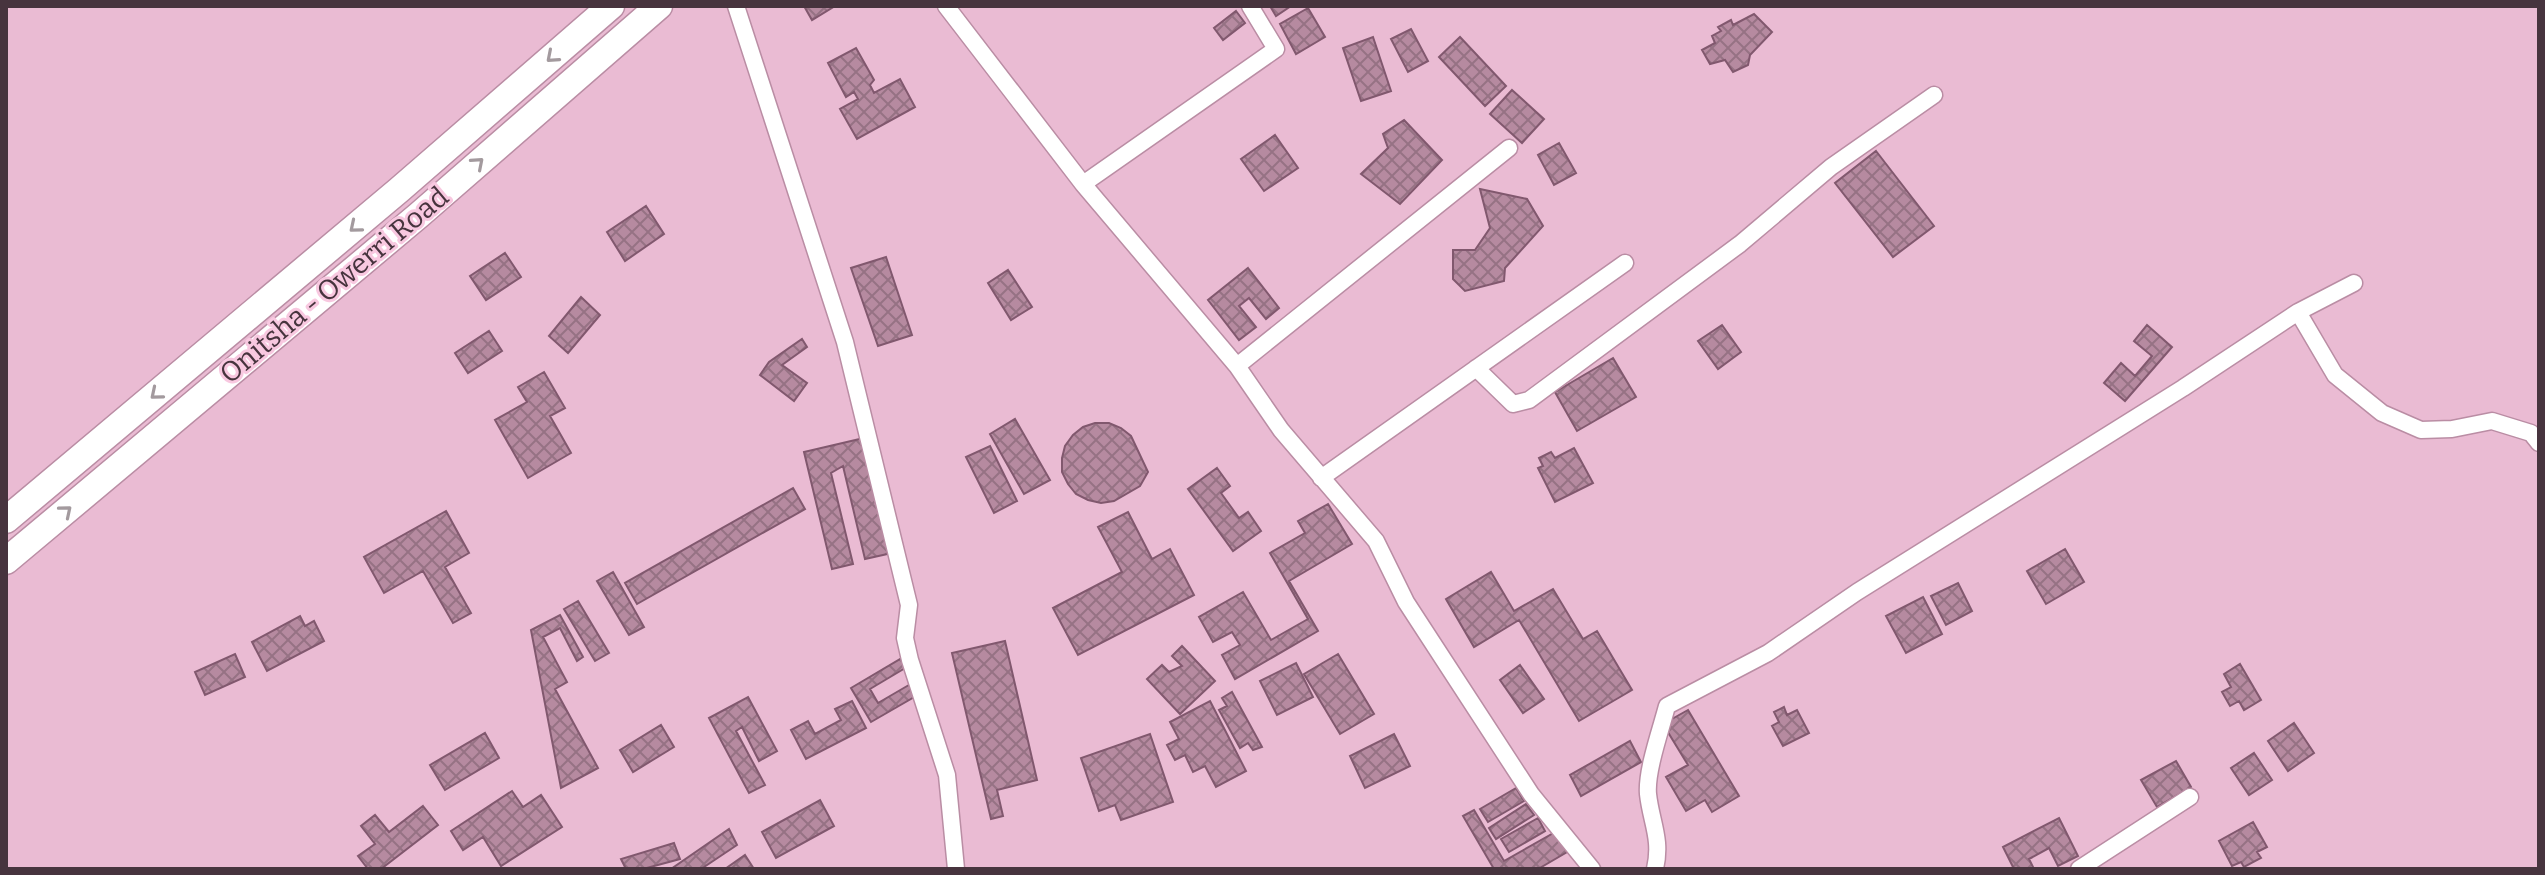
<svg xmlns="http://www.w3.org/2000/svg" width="2545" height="875" font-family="Bitter,serif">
  <defs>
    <pattern id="building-cross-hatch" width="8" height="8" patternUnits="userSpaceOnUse" patternTransform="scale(2)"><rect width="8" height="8" fill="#b68aa0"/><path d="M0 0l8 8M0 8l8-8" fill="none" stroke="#967284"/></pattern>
  </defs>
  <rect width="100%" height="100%" fill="#eabbd3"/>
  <path fill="url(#building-cross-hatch)" stroke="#81586e" stroke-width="2" d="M804,6H835L812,20Z
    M1270,6H1291L1276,16Z
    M1308,8L1325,37L1296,54L1280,24Z
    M1236,11L1245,23L1223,40L1214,28Z
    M1754,14L1772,32L1750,55L1748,65L1733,72L1725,60L1710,64L1702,50L1715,43L1712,36L1721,31L1718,27L1731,20L1733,25Z
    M1411,29L1428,61L1408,72L1391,39Z
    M1373,37L1391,91L1361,101L1343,48Z
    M1460,37L1506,86L1485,106L1439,57Z
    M856,48L874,80L870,85L874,93L900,79L915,107L857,139L840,109L858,99L854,92L846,97L828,63Z
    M1512,90L1544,119L1522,143L1490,114Z
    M1404,120L1442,160L1400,204L1361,174L1388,148L1383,134Z
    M1275,135L1298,168L1264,191L1241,159Z
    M1559,143L1576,173L1554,185L1538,155Z
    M1876,151L1934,226L1893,257L1835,183Z
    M1480,189L1527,199L1543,226L1505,268L1504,281L1465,291L1453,279V250H1475L1490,228Z
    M646,206L664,234L625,261L607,232Z
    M505,253L521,277L486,300L470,276Z
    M886,257L912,335L878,346L851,268Z
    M1248,268L1279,308L1266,319L1249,298L1239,306L1256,327L1239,340L1208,300Z
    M1008,270L1032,307L1011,320L988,283Z
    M581,297L600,315L568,353L549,336Z
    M1722,325L1741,352L1718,369L1698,341Z
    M2147,325L2172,347L2125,401L2104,383L2121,363L2135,376L2152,356L2134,341Z
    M489,331L502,351L468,373L455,353Z
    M802,339L807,347L782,365L807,383L794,401L760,375L769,362Z
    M1613,358L1636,397L1577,431L1555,392Z
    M544,372L565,408L550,416L571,453L528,478L495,420L527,402L518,387Z
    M1015,419L1050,480L1024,494L990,434Z
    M1095,423H1109L1121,428L1131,436L1148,472L1140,486L1114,501L1101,503L1088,500L1076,494L1068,484L1062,472V458L1065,446L1073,435L1083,427Z
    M864,438L892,553L865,559L843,466L831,473L853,564L832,569L804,452Z
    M990,446L1017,501L994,513L966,457Z
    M1574,448L1593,483L1555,502L1538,468L1543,466L1539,458L1551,452L1555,458Z
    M1217,468L1230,486L1221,493L1239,518L1248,512L1261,531L1233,551L1188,489Z
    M793,488L805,509L637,604L625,583Z
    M1328,504L1352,544L1289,581L1318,631L1235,679L1222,655L1240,645L1232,632L1213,642L1199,617L1243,592L1271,640L1308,619L1270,553L1305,533L1298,521Z
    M446,511L469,553L445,567L471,613L453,623L423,571L384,593L364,557Z
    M1128,512L1152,559L1170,549L1194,595L1078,655L1053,608L1122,572L1098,527Z
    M2065,549L2084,582L2046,604L2027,571Z
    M613,572L644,627L629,635L597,581Z
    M1491,572L1514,611L1553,589L1583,639L1597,631L1632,690L1579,721L1519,620L1474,647L1446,599Z
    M1958,583L1972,611L1946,625L1931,596Z
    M1923,597L1942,634L1906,653L1886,616Z
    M578,601L609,653L595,661L564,609Z
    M560,615L583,657L577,661L560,628L543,637L567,682L555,689L598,768L561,788L531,630Z
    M300,616L305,626L314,621L324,641L267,671L252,642Z
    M1005,641L1037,780L997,790L1003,816L991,819L952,653Z
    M1182,646L1215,681L1180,714L1147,679L1162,665L1169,672L1182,666L1172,656Z
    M235,654L245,677L205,695L195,672Z
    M1338,654L1374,714L1340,734L1304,674Z
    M902,658L907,667L870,689L878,703L914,682L916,696L871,722L851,688Z
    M1296,663L1313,697L1277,715L1260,681Z
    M2240,664L2261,700L2244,710L2239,701L2230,706L2222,692L2231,687L2224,674Z
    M1520,665L1544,699L1523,713L1500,680Z
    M1232,692L1262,747L1253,750L1248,743L1240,748L1219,710L1227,706L1222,698Z
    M748,697L777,751L759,761L742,727L736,731L765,785L749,793L709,718Z
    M852,701L866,728L806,759L791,730L808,721L815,734L841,720L835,709Z
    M1210,701L1246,771L1216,787L1205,766L1193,772L1185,755L1175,760L1167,745L1179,739L1170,722Z
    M1784,707L1787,715L1797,710L1809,733L1783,746L1772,726L1779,722L1774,712Z
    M1688,710L1739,796L1712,812L1705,800L1686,811L1666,777L1688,765L1663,724Z
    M2294,723L2314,753L2288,771L2268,741Z
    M661,725L674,747L633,772L620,750Z
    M485,733L499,758L445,790L430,765Z
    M1150,734L1173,802L1121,820L1115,805L1099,811L1081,758Z
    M1394,734L1410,766L1365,788L1350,756Z
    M1630,741L1641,762L1581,796L1570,775Z
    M2254,753L2272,780L2249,795L2231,768Z
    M2176,761L2191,787L2157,807L2141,780Z
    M1516,788L1524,801L1488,822L1480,809Z
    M512,791L523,807L541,795L562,827L501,866L483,837L463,850L451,831Z
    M820,800L834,826L776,858L762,832Z
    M1526,804L1534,815L1496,839L1489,828Z
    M423,806L438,825L381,869H368L358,856L375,844L361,826L375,815L389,832Z
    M1474,810L1504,861L1557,831L1569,851L1538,869H1494L1463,816Z
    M1538,818L1545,831L1509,852L1501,839Z
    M2059,818L2078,856L2058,866L2049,848L2029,859L2034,869H2014L2003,847Z
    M2253,822L2267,847L2257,852L2261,858L2244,867L2241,862L2232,866L2219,841Z
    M729,829L737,845L701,869H671Z
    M674,843L680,859L643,869H626L621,859Z
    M745,855L754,869H725Z"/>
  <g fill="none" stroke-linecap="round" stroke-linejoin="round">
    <defs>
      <path id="minor" d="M736,6L845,342L909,605L905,638L910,660L947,775L956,869
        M946,6L1083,184L1237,366L1281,430L1376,541L1406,602L1531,794L1592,869
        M1083,184L1276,49L1250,6
        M2354,283L2298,312L2335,375L2382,413L2421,430L2452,429L2492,421L2531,433L2539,443
        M1237,366L1509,148
        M1476,368L1513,404L1529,400L1740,244L1831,167L1934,95
        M1321,478L1625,263
        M1655,869C1662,839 1651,822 1648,794C1646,771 1661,729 1667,706L1768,653L1857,592L2183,388L2298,312
        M2079,869L2190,797"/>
      <path id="trunk" d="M6,520L399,190L611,6
        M6,561L419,215L659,6"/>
    </defs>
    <use href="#minor" stroke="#ba8da4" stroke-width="19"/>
    <use href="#trunk" stroke="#ba8da4" stroke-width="29"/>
    <use href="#minor" stroke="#fff" stroke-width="16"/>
    <use href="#trunk" stroke="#fff" stroke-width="26"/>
  </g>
  <defs><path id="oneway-chevron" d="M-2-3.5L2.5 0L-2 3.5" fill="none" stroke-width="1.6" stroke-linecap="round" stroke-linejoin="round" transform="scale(2)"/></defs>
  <g stroke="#a39a9e">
    <use href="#oneway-chevron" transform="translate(552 57) rotate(139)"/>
    <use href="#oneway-chevron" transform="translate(478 163) rotate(-41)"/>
    <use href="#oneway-chevron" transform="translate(355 227) rotate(140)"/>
    <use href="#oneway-chevron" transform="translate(156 394) rotate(140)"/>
    <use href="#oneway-chevron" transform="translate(66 511) rotate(-40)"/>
  </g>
  <g text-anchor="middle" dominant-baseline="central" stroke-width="6" stroke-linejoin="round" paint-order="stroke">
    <g font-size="28" fill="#47343e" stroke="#f8c8e0">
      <text transform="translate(334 285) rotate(-40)">Onitsha - Owerri Road</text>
    </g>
  </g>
  <rect width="2545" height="875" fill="none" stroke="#47343e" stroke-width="16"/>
</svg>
